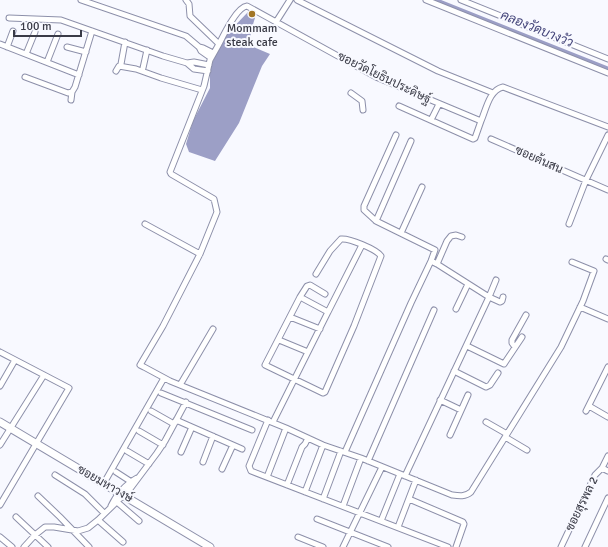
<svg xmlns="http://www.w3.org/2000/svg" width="608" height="547" font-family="Signika,Sarabun,sans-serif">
  <rect width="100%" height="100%" fill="#f8f9ff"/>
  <path fill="#9c9fc6" d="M248,12L255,18C252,26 252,32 249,40L251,46L270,54L262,66L239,123L215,161L189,152L186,144L193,121L210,88V68L223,38Z"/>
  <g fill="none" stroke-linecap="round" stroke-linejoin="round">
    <path stroke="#9c9fc6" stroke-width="4.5" d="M435,0L608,69"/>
    <defs>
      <path id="street" d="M81,0L186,36L199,47L201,51L211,58
        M186,0L189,4L190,16L219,44C224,34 237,7 247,6L376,77L481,121C486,110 489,90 503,87L608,127
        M297,0L438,71L493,93
        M426,0L608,73
        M461,0L608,59
        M9,18L61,20L163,56L187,63L194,69L208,71
        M276,22L290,0
        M0,44L79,75
        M219,44L210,60L204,86L170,172L171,174L214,199L217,212L200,254L163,326L140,365L144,367L170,381L286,428L323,445L361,458L452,495C459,496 465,497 471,492L561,347L583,301L594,271L572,262
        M7,47L13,31
        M67,47L86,52
        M199,47L203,48L213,53
        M26,54L35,32
        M47,62L58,34
        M187,63L194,62L209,65
        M121,64L125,42
        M143,68L147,50
        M116,71L119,66L136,69L161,78L202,90
        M25,77L68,93L72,92L75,87L92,31
        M351,93L362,101L363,110
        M71,100L72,92
        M399,106L473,139L475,138L481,121
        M431,120L439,104
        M491,139L608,190
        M376,221L411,141
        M145,224L200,254
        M569,224L586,180L608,135
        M401,233L422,187
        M606,259L608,260
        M437,264L447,241L451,236L456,235L462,237
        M316,274L330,251L341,239C349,238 376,249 381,256L354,326L325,392L323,393L265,365L300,297L307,286L310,285L325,294
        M496,280L489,297L500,302L502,301L503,297
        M580,307L608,319
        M456,309L468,284
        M328,312L362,245
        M290,317L320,329
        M279,340L308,352
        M467,346L504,364L522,337
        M515,347L512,343V340L526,315
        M0,352L69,388L0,505
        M454,371L486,387L490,385L498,373
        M180,385L213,329
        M0,386L15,360
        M161,393L252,430
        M440,400L461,410
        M589,406L608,417
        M151,411L174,424
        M586,411L608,367
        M176,420L242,449
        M268,420L249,466L251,471L448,547
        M273,422L328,312L300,297
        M486,422L507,434
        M139,431L163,445
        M450,435L468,395
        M505,437L527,450
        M0,445L44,375
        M127,451L149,464
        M181,452L192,427
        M345,452L411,303L431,261L435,250L376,221L364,210V206L396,135
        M368,461L434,310
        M203,462L213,436
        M602,468L608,456
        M222,469L233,445
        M116,472L133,483
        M55,475L85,494L104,513
        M405,476L489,297L437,264L431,261
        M267,477L286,428
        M104,483L164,378
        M287,485L302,447L305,444L308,438
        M305,492L323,445
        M38,496L60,517L89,547
        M323,499L341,451
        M409,499L463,522L464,524L456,547
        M117,502L139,521
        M111,506C116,495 126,484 137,478
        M343,506L361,458
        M16,517L48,547
        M317,519L388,547
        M98,520L123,542
        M381,521L400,474
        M398,527L416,480
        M0,537L12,547
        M298,537L323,547
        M24,547L35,535L45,527H54L78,531L88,528L98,520L130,489L157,453L165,441L186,402
        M343,547L382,467
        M561,547L595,475L602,468L608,471
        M585,547L608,498"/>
      <path id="secondary" d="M0,422L210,547"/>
    </defs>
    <use href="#street" stroke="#8d90aa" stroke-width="7"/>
    <use href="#secondary" stroke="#8d90aa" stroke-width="9"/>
    <use href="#street" stroke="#fff" stroke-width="5"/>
    <use href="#secondary" stroke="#fff" stroke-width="7"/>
  </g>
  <circle fill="#a27627" stroke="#f8f9ff" stroke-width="1.5" cx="252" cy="14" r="4"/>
  <g text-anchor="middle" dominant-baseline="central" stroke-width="4" stroke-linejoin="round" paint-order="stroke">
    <g font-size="12" fill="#3a3b47" stroke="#f8f9ff">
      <text x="252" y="28">Mommam<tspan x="252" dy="14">steak cafe</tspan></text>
    </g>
    <g font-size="12" fill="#3a3b47" stroke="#f8f9ff">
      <text transform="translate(384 78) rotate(26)">ซอยวัดโยธินประดิษฐ์</text>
      <text transform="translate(539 160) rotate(24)">ซอยต้นสน</text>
      <text transform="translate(105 484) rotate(30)">ซอยมหาวงษ์</text>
      <text transform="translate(582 504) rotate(-64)">ซอยสุรพล 2</text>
    </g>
    <g font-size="13" font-style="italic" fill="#44457a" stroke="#f8f9ff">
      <text transform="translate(537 29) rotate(22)">คลองวัดบางวัว</text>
    </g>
  </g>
  <path d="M14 30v6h67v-6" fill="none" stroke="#3a3b47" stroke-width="2"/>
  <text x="20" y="30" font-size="12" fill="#3a3b47" stroke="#f8f9ff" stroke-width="3" paint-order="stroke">100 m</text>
</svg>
